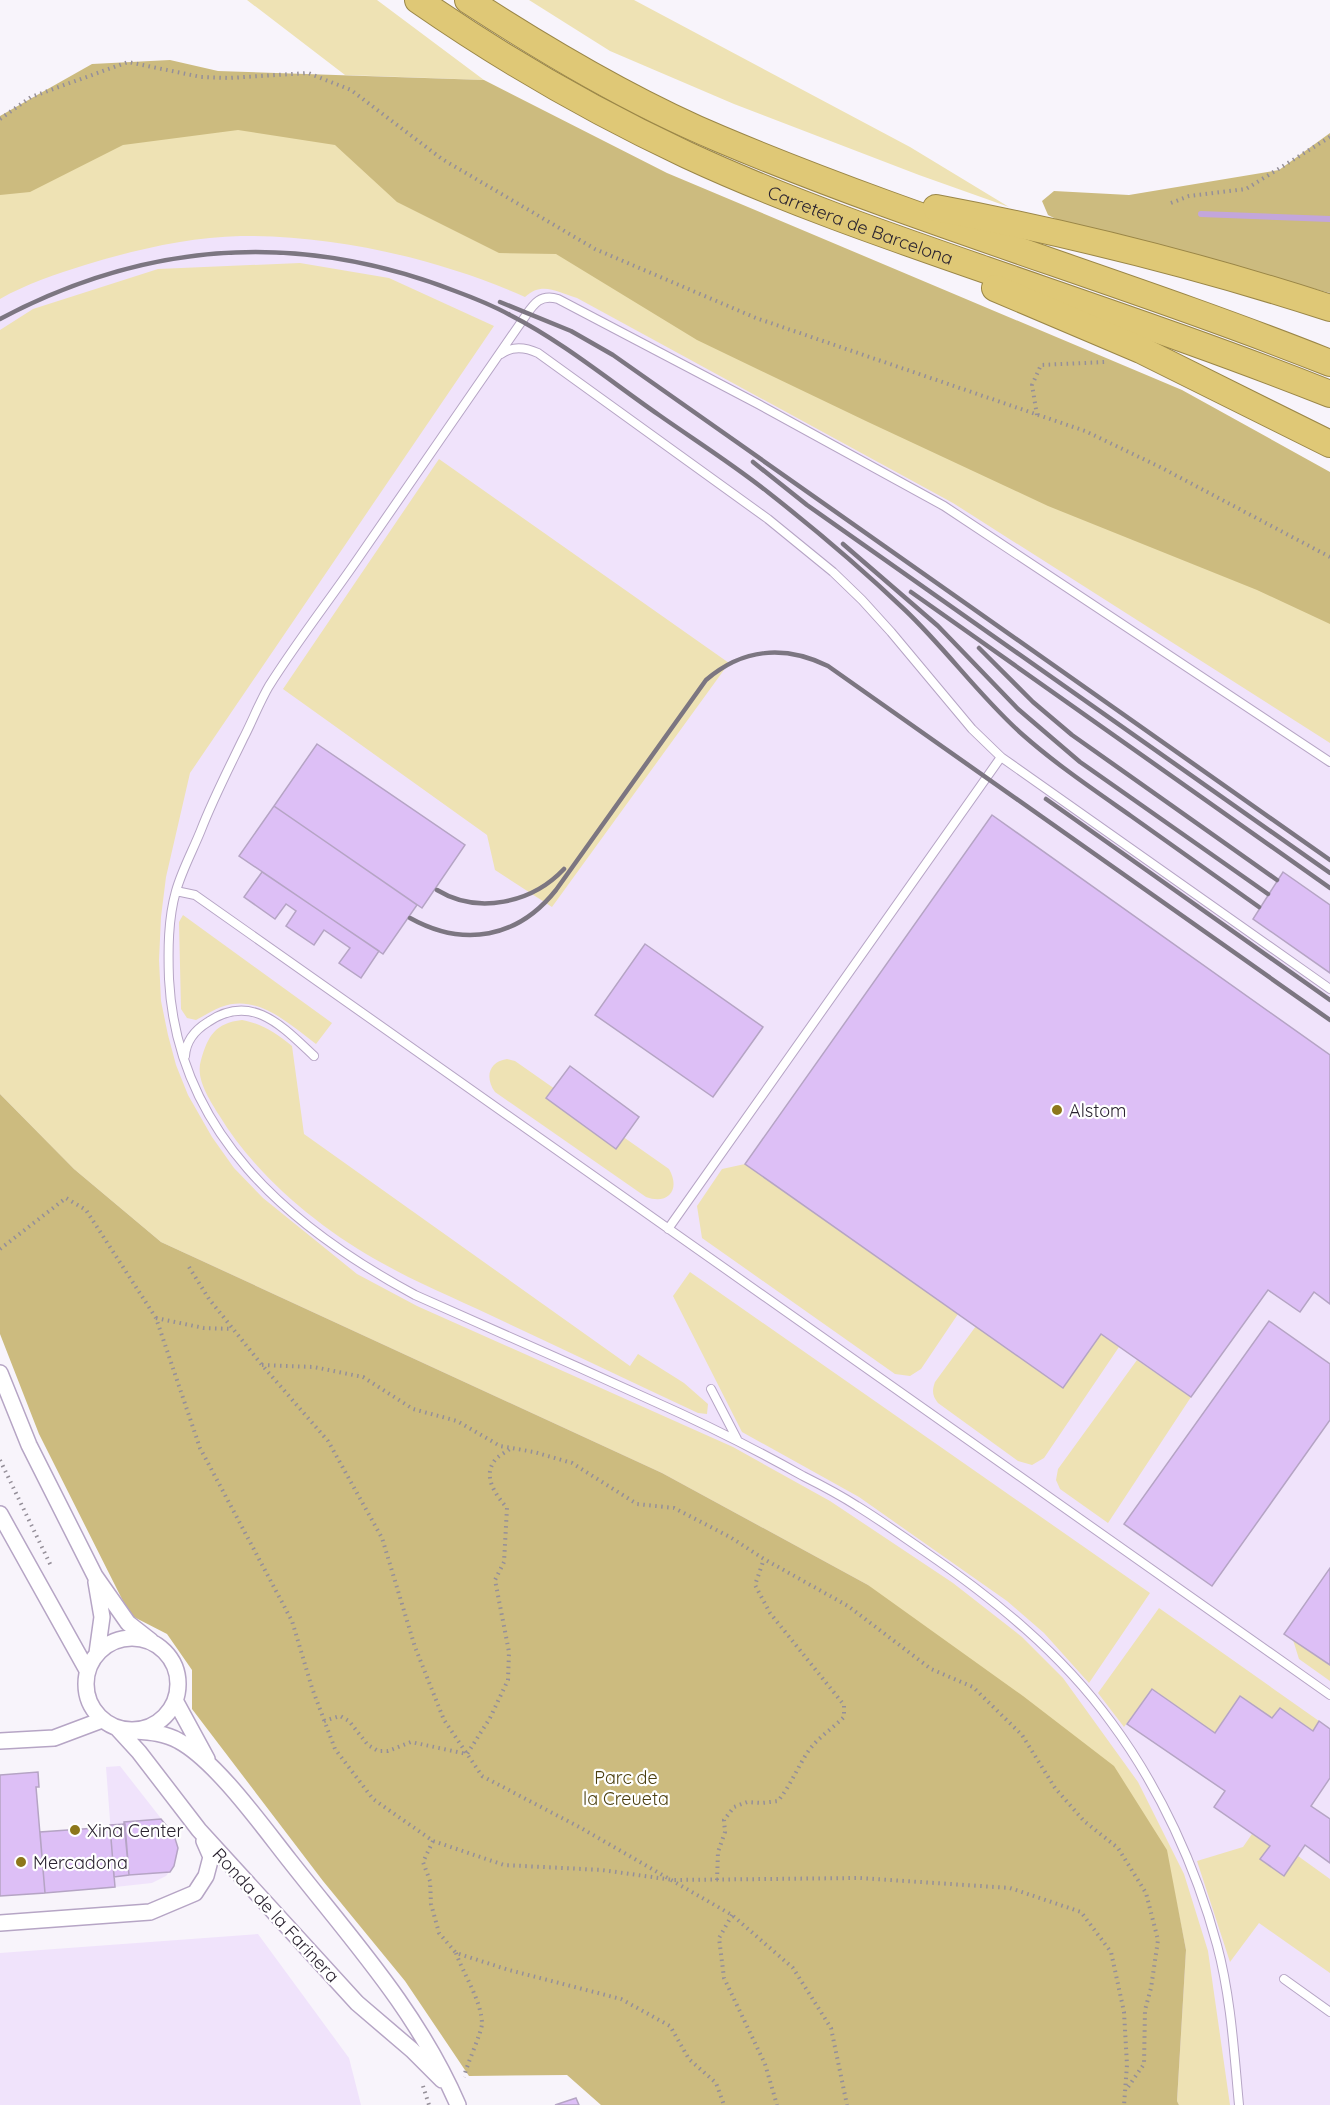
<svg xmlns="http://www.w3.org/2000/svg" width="1330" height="2105" font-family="Quicksand,sans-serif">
  <rect width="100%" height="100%" fill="#f8f4fb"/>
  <path fill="#f0e3fb" d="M201,108L1330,611V2105H1179L1177,2101L0,1094V153Z
    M120,1766L174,1835L178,1848L174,1866L166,1876L152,1883L115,1887L106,1767Z
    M258,1934L349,2058L361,2105H0V1953Z"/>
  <path fill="#eee2b4" d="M247,0H377L484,80L345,75Z
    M529,0H634L910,147L1009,207L919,175L734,104L610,51Z
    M290,112L1330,611V743L953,503L577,298C557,292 542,281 525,297C440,259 335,235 241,236C189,237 134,250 85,265C56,274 26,284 0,299V153Z
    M300,263L389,278L494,326L190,773L166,877L161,917L159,960L161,1001L168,1035L176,1065L188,1095L212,1137L234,1168L263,1198L357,1274L417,1306L733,1447L830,1501L953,1583L1022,1637L1063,1678L1138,1782L1184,1874L1208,1951L1230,2105H1179L1177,2101L1186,1950L1166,1850L868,1585L662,1473L161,1242L74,1169L0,1094V330L33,309L158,269Z
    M439,459L729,663L552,907L495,870L487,835L283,689Z
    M183,915L332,1023L316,1044C289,1024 258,993 221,1007C213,1010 204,1016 196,1020L187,1018L181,1009L179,922Z
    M242,1020C263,1024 276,1033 292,1046L304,1134L630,1366L638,1354L684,1383L708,1404L707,1414L698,1413C634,1383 569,1352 505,1322C464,1302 421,1285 382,1263C320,1229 255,1175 219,1115C210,1100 195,1079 201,1060C208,1036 215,1023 242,1020Z
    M507,1059L515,1061L669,1169C681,1190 668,1205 646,1197L495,1092C485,1078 488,1062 507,1059Z
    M745,1164L958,1314L921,1369L910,1376L895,1374L702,1238L697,1206L722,1169Z
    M690,1272L1150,1593L1089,1683L1044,1633L1007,1601L859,1497L742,1432L673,1296Z
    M976,1326L1063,1388L1101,1334L1119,1347L1044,1458L1032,1465L1018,1461L938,1403C932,1396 932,1390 935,1382Z
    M1137,1360L1191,1397L1108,1523L1060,1489L1056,1480L1058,1469Z
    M1159,1608L1319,1721L1313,1731L1280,1708L1272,1718L1240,1696L1215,1733L1152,1689L1124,1727L1098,1693Z
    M1293,1640L1330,1665V1681L1299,1659Z
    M1252,1834L1270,1846L1261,1860L1284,1876L1298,1856L1330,1879V1973L1259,1923L1230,1962L1197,1861L1243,1847Z"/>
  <path fill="#ccbb7f" d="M170,60L218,71L484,80L667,173L1182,390L1330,472V624L1257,590L1048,506L868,422L697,340L556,254L499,253L397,202L335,145L238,130L123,145L30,192L0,195V116L92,64Z
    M1330,133V293L1062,222L1048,215L1042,201L1054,191L1129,195L1279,170Z
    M0,1094L74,1169L161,1242L662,1473L868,1585L1023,1696L1114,1766L1167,1850L1186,1950L1177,2101L1179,2105H601L567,2075L469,2076L405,1981L323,1881L192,1709V1670L167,1634L130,1615L39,1434L0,1334Z"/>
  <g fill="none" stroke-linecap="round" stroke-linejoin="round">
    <path stroke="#c3a6db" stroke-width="6" d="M1201,214L1330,219"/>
  </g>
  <path fill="#ddbff6" stroke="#b5a4c4" stroke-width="1.5" d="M317,744L465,845L422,908L274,806Z
    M274,806L417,905L383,954L239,856Z
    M992,815L1330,1055V1304L1314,1292L1300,1312L1268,1290L1191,1397L1101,1334L1063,1388L745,1164Z
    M262,872L379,951L361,978L339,963L350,948L324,930L314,945L286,926L296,911L286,904L275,919L244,897Z
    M1283,872L1330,905V973L1253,919Z
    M645,944L763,1027L713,1097L595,1015Z
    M570,1066L639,1117L616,1149L546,1098Z
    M1269,1321L1330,1364V1420L1212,1586L1124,1524Z
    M1330,1568V1665L1284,1634Z
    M1152,1689L1215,1733L1240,1696L1272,1718L1280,1708L1313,1731L1319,1721L1330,1729V1778L1311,1806L1330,1819V1863L1305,1845L1284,1876L1260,1859L1270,1846L1214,1807L1225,1791L1127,1724Z
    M38,1772L39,1787H36L45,1893L0,1896V1775Z
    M161,1819L174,1835L178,1848L174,1866L170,1872L129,1875L124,1822Z
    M125,1824L129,1875L114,1877L110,1825Z
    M110,1827L115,1887L45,1893L40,1832Z
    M576,2098L579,2105H555Z"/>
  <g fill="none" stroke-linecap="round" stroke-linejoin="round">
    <defs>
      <path id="service" d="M501,354C512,346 525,347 538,353L768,519L833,572L862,600L891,632L972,729L1001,757L668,1229
        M1001,757L1330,989
        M176,891L195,895L1330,1695
        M185,1056C186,1040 195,1030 208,1022C252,992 283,1027 314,1056
        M711,1389L737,1439
        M1284,1979L1330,2012
        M1239,2105C1234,2052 1231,1997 1217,1945C1196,1867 1160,1788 1111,1722C1061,1653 994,1599 924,1551C902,1536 880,1520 857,1506C840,1495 821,1485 803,1476C753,1448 705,1424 653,1401C574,1365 495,1330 415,1295C289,1227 177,1132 169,979C168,950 168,919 176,891C182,870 193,850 201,830C213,799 228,770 243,739C252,722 259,703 269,686C296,643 328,602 357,560C412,480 467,401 522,321C532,307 538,293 558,299L758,404L944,506L1330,762"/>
      <path id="minor" d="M0,1373L29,1445L95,1576L128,1623L151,1641
        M0,1514L87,1670
        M96,1582L102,1617L97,1653
        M86 1684a46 46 0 1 1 92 0a46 46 0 1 1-92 0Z
        M176,1702L207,1759
        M117,1728L139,1752L199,1830L357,2003L412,2050L442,2080
        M135,1731C150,1732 165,1733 179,1741C216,1761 263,1827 290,1861C352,1940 418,2012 458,2105
        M0,1741L54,1738L102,1720
        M0,1923L150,1912L195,1893L206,1876L211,1857L204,1841"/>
      <g id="trunk">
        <path id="s1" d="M418,0C503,59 593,111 687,155C784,200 885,235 986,270C1101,310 1217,349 1330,394"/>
        <path d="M468,0C548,52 632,102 720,139C919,223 1129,283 1330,363"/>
        <path d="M936,208C1069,233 1201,266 1330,308"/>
        <path d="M995,288L1141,350L1330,444"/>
      </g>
    </defs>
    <use href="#service" stroke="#b6a5c5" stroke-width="10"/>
    <use href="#minor" stroke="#b6a5c5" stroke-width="18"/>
    <use href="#trunk" stroke="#9a8647" stroke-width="28"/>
    <path stroke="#958f99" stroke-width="4" stroke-dasharray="1.5 4.5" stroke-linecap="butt" d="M0,119L31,97L128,62L201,77L229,78L308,73L351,90L442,159L595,249L756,318L1085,431L1160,467L1330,557
      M1171,203L1189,196L1246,189L1330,137
      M1037,415L1032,385L1041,365L1105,362
      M0,1249L66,1198L86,1210L156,1318L200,1448L292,1621L312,1688L335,1749L373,1799L433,1841L504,1865L602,1870L673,1880L860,1878L1010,1888L1081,1912L1111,1952L1124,2012L1127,2065L1124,2105
      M189,1267L209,1299L262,1365L328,1441L382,1538L415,1647L444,1720L482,1776L581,1828L732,1915L793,1968L831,2028L847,2105
      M156,1318L204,1328L233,1329
      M262,1365L314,1367L363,1377L413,1409L457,1421L500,1446L534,1452L572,1463L637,1504L674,1508L730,1537L764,1559L848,1606L931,1669L973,1687L1022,1735L1055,1788L1084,1821L1118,1848L1146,1893L1158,1940L1151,1988L1145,2010L1144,2064L1126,2090
      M0,1460L52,1568
      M324,1721L340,1716L349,1721L368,1745L378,1751H388L411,1742L467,1754L490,1718L508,1680L509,1652L495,1580L504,1562L507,1508C496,1495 482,1477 495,1460C498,1456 506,1452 511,1448
      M433,1841L423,1862L430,1881L431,1904L439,1933L456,1953L509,1970L621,1999L670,2026L689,2059L716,2083L724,2105
      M717,1880L718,1852L725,1832L724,1820L734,1807L747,1802L762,1803L778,1801C790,1786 797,1769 807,1753C817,1738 832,1729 844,1717V1705L770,1613L755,1585L764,1559
      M732,1915L719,1938L724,1978L765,2064L777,2105
      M456,1953C463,1973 482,2002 482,2024C481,2034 467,2064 464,2077
      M423,2086L429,2105"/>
    <use href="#service" stroke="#fff" stroke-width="8"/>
    <use href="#minor" stroke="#fff" stroke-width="15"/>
    <use href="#trunk" stroke="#dfc876" stroke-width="26"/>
    <path stroke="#7c7681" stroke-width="4.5" d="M500,302L571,331L613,355L1330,860
      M0,319C147,241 300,231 455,291C474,298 492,305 510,315C563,342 610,381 659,415C696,441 734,465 769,493C816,530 862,569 905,610C947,650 980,697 1023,735C1057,765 1094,790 1131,816C1174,847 1217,877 1259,907
      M753,462L807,505L1330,873
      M843,544L938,626L1018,709L1080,762L1268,894
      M911,592L1330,888
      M979,648L1033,702L1072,735L1277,880
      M1046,799L1330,1000
      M437,890C478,915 532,903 564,869
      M410,918C464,948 518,938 556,890L706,680C743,648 785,645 828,666L1330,1020"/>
  </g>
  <g fill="#8d771b" stroke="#fff" stroke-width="2">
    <circle cx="1057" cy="1110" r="6"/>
    <circle cx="75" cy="1830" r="6"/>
    <circle cx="21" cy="1862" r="6"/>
  </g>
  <g text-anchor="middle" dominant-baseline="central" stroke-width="4.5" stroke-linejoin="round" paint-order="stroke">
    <g font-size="18" fill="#2a2330" stroke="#fff">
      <text stroke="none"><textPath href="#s1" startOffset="498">Carretera de Barcelona</textPath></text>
      <text transform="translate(276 1915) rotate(47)">Ronda de la Farinera</text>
    </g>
    <g font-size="18" fill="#2a2330" stroke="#fff" text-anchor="start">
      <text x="1069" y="1110">Alstom</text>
      <text x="87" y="1830">Xina Center</text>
      <text x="33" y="1862">Mercadona</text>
    </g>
    <g font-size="18" fill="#4b3f0f" stroke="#fff">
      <text x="626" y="1777">Parc de<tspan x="626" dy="21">la Creueta</tspan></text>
    </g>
  </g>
</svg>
